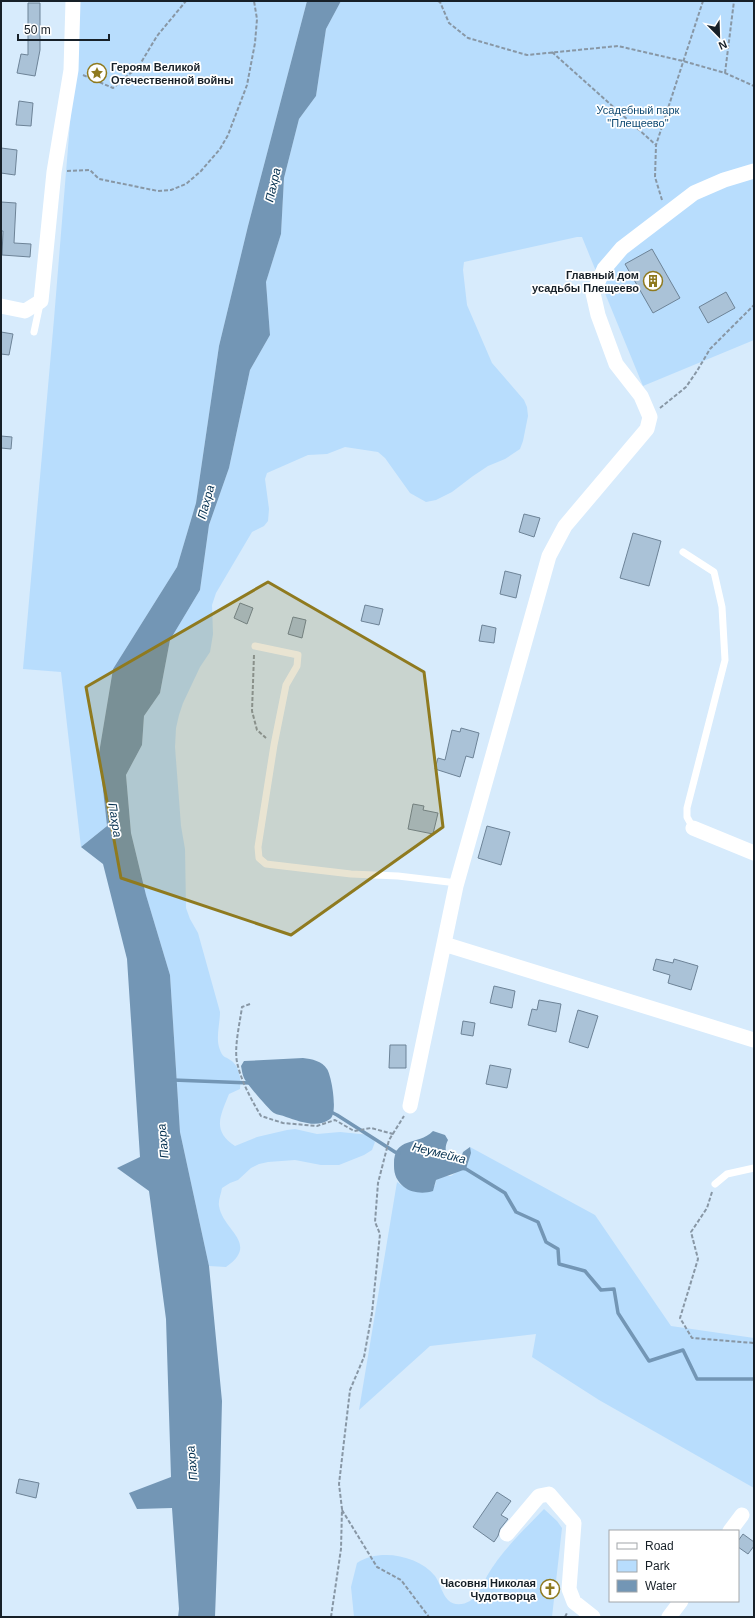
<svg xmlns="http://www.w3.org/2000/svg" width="755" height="1618" font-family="Helvetica,sans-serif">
  <rect width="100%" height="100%" fill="#d7ebfc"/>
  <path fill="#b8ddfd" d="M80,1H307L248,226L219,346L196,503L177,567L113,669L99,753L107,826L81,847L61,672L23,669L54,319Z
    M341,1H754V340L643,386L582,237H577L464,262L463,270L467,305L492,363L524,400L527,407L528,416L523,441L520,449L505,459L488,466L473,476L452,492L436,500L426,502L410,493L385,458L378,452L345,447L327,454L308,455L267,473L265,479L269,509L268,521L264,526L252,532L216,593L212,605L213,634L210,652L200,667L183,703L179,715L176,728L175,747L181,826L185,849L186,908L190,919L198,933L220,1012C220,1023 216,1036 219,1047C223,1060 225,1055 233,1062C240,1069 241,1079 240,1089L229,1094C221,1115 211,1130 235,1146L257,1137L287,1130L295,1129L317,1134L340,1132L370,1135L375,1142L372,1150L364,1155L339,1165H321L295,1160L268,1162L259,1164L251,1168L238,1180L230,1183L222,1188C221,1194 218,1201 219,1206C223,1231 260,1243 226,1267L209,1266L180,1132L170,975L146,895L131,833L126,775L142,745L144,716L160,693L170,640L200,590L209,525L229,468L250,370L270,335L266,282L281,234L284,178L299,119L316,96L326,29Z
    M470,1147L595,1215L671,1326L754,1338V1488L599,1400L532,1357L536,1334L430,1346L359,1410L397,1182L407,1189L435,1186L436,1180L446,1176H451L468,1164Z
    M544,1509L557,1521L562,1528L552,1617H354L351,1587L357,1563C379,1548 418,1555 435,1576C440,1583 442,1594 448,1600C454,1606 463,1605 470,1601C479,1596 483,1584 487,1576C501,1551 524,1530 544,1509Z"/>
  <path fill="#7396b5" d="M307,1H341L326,29L316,96L299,119L284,178L281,234L266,282L270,335L250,370L229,468L209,525L200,590L170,640L160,693L144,716L142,745L126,775L131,833L146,895L170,975L180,1132L209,1266L222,1401L220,1482L215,1617H178L179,1609L172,1508L137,1509L129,1493L171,1477L166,1319L149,1191L117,1168L140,1157L127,959L103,864L81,847L107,826L99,753L113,669L177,567L196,503L219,346L248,226Z
    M303,1058C312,1059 322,1061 327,1069C332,1077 338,1114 330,1119C317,1129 299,1121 286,1117C282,1115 277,1115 274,1113C269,1110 247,1084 244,1078C242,1074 242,1070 241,1066L244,1061Z
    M433,1131L445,1135L448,1140C442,1152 448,1160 461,1158L463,1152L470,1147L471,1153L466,1169L436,1180L433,1191C424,1194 411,1193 404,1187C397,1181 394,1175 394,1166C393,1135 417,1147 433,1131Z"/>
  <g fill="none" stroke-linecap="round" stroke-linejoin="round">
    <path stroke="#7396b5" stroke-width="3.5" d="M173,1080L250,1083
      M331,1112L337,1115L395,1152L399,1153
      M461,1168L466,1169L505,1193L516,1212L538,1222L546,1242L558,1249L559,1264L585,1271L601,1290L614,1289L618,1313L649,1361L683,1350L697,1379H754"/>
  </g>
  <path fill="#aac2d7" stroke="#6d8397" d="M28,3H40V50L35,76L17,73L21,54L28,55Z
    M19,101L33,103L31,126L16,125Z
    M1,148L17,150L15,175L1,173Z
    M1,202L16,203L14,243L31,244L30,257L2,255L3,231H1Z
    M652,249L680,298L653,313L625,264Z
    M726,292L735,308L708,323L699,307Z
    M1,332L13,334L9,355L1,354Z
    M1,436L12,437L11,449L1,448Z
    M524,514L540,518L534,537L519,532Z
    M633,533L661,541L649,586L620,578Z
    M505,571L521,575L516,598L500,594Z
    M240,603L253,608L247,624L234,618Z
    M365,605L383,609L379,625L361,621Z
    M293,617L306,620L302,638L288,634Z
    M482,625L496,628L494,643L479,641Z
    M461,728L479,733L473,758L466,756L460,777L435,769L438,758L445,760L452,730L460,732Z
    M413,804L424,806L423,810L438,813L433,834L408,829Z
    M487,826L510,832L501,865L478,858Z
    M656,959L673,963L674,959L698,966L691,990L668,983L670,975L653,970Z
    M494,986L515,991L512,1008L490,1003Z
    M539,1000L561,1004L556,1032L528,1025L532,1009L537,1010Z
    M578,1010L598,1016L588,1048L569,1042Z
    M463,1021L475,1023L473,1036L461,1034Z
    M390,1045H406V1068H389Z
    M490,1065L511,1069L507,1088L486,1084Z
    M19,1479L39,1483L36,1498L16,1493Z
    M497,1492L511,1501L501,1515L508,1519L500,1529L498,1536L494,1542L473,1527Z
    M743,1534L754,1542V1546L748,1554L738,1547V1541Z"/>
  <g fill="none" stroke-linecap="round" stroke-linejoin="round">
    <path stroke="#8897a5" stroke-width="2" stroke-dasharray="4 2" stroke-linecap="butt" d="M438,1L440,2L449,23L468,38L527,55L618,46L683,61L725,73L754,86
      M753,1H754
      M552,52L656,145
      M725,73L734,1
      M83,75L113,88L139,66L157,36L186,1
      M67,171L90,170L99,179L158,191L171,190L186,184L201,171L220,149L228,135L247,85L255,43L257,19L254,1
      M662,200L655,177L656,145L703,1
      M660,408L686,387L697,371L710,349L754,305
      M254,655L252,711L257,730L266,738
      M250,1004L242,1007C240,1022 234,1047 237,1062C241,1081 251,1099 261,1116L283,1123L317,1126L335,1120L354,1131L371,1128L393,1134
      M712,1192L707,1208L691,1232L698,1259L680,1318L692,1338L754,1343
      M342,1510L377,1567L401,1580L429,1617
      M331,1617L341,1549L342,1509L339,1484L350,1390L364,1357L372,1313L380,1234L375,1222L378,1183L389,1140L404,1116
      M565,1617L567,1613"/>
    <path stroke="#fff" stroke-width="7" d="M34,332L40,304
      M683,552L714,572L722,607L725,660L687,808V817L693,828
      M255,646L298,655L297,666L286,685L274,745L258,847L259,858L266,864L351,874L398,876L457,883
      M715,1184L727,1174L754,1168"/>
    <path stroke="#fff" stroke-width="15" d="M1,306L25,311L41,301L54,172L71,70L73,1
      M693,828L754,853
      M444,944L754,1040
      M410,1106L456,886L549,556L565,526L647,429L650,417L641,396L616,364L598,315L593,293L604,269L622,248L694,193L724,180L754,171
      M730,1531L742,1515
      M507,1534L539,1496L549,1494L574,1523L569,1589L574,1602L593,1617
      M669,1617L681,1601"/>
  </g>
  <path fill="#8f7a1f" fill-opacity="0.2" stroke="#8f7a1f" stroke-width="3" stroke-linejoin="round" d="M268,582L424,672L443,827L291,935L121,878L86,687Z"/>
  <defs>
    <symbol id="sight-ring" viewBox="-11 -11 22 22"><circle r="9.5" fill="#fff" stroke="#8f7a1f" stroke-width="1.5"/><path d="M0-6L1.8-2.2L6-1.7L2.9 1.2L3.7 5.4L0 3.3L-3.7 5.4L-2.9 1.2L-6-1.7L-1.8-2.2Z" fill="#8f7a1f"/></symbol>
    <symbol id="building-ring" viewBox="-11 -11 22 22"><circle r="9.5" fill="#fff" stroke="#8f7a1f" stroke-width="1.5"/><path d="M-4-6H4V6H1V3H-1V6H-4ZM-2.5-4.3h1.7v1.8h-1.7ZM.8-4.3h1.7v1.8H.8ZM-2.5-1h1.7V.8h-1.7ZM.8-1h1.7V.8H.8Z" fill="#8f7a1f"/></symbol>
    <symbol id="church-ring" viewBox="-11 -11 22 22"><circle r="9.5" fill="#fff" stroke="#8f7a1f" stroke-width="1.5"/><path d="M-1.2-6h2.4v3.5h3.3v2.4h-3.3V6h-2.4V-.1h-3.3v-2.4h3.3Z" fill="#8f7a1f"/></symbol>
  </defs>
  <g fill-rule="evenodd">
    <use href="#sight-ring" x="86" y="62" width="22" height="22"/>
    <use href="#building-ring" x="642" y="270" width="22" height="22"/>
    <use href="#church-ring" x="539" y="1578" width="22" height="22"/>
  </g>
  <g text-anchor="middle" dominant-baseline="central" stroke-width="3.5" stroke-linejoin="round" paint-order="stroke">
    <g font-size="11" font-weight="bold" fill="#172028" stroke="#fff" text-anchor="end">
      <text x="111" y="67" text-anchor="start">Героям Великой<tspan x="111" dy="13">Отечественной войны</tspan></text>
      <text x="639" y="275">Главный дом<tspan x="639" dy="13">усадьбы Плещеево</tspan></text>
      <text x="536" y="1583">Часовня Николая<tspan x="536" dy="13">Чудотворца</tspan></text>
    </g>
    <g font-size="11" fill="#0e4972" stroke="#fff">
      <text x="638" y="110">Усадебный парк<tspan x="638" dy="13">"Плещеево"</tspan></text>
    </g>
    <g font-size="12" font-style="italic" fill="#053150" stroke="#fff">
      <text transform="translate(273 185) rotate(-77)">Пахра</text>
      <text transform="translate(206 502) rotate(-75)">Пахра</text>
      <text transform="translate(115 820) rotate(81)">Пахра</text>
      <text transform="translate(163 1141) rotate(-95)">Пахра</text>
      <text transform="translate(439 1153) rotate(14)">Неумейка</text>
      <text transform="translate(192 1463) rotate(-95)">Пахра</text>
    </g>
  </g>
  <rect width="755" height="1618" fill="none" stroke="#172028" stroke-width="4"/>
  <rect x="609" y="1530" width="130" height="72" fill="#ffffff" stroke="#a2a6a9"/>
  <rect x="617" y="1543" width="20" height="6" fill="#ffffff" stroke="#a2a6a9"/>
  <text x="645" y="1550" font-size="12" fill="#172028">Road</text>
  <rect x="617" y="1560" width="20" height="12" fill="#b8ddfd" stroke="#a2a6a9"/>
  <text x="645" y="1570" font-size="12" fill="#172028">Park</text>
  <rect x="617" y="1580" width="20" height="12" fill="#7396b5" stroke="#a2a6a9"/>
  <text x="645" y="1590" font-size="12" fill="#172028">Water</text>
  <g transform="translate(719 36) rotate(157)" stroke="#ffffff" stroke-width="3" paint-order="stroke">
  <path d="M0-3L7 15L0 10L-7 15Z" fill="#172028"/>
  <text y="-6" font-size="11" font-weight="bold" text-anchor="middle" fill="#172028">N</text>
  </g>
  <path d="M18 34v6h91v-6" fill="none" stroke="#172028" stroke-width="2"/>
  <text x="24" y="34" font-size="12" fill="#172028" stroke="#ffffff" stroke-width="3" paint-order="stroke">50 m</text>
</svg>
